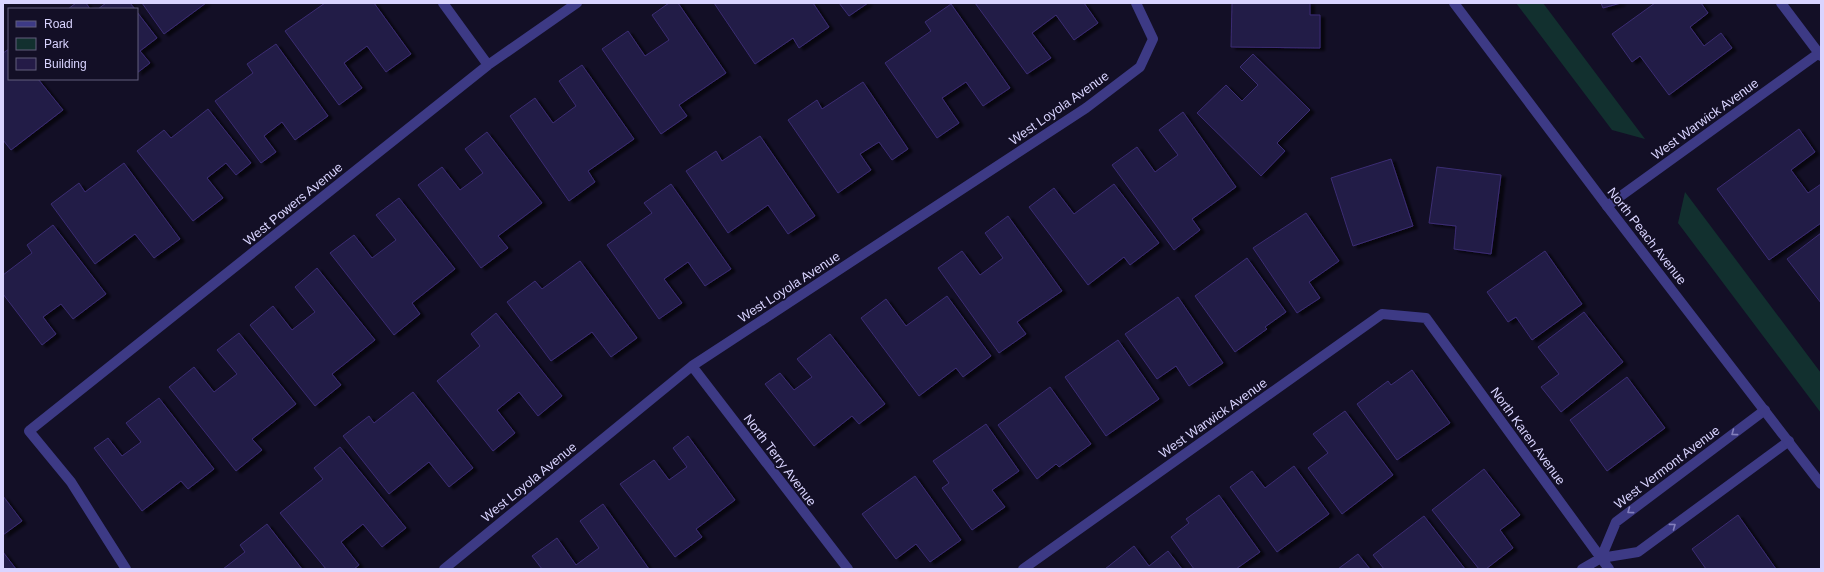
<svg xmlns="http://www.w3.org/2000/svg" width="1824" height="572" font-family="Helvetica,sans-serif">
  <defs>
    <filter id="shadow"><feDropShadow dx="4.5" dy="2.5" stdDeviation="1" flood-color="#0009"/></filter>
  </defs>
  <rect width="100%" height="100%" fill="#130f26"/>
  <path fill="#12302f" d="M1516,3H1543L1645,139L1612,130Z
    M1685,192L1821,373V413L1678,223Z"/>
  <path fill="#241b47" stroke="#3b2d73" filter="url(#shadow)" d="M76,3H86L90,9H68Z
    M106,3H130L135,9H98Z
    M142,3H206L164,34Z
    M325,3H374L411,54L386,72L367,46L344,63L362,88L339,105L285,31Z
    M669,3H678L726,73L679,105L687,116L661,134L602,49L628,31L645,56L669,40L652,15Z
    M714,3H813L829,27L799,48L793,38L755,64Z
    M839,3H868L849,16Z
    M975,3H1084L1098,23L1074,40L1056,15L1032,33L1051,58L1027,74Z
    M1232,3H1310V15H1320V48L1231,47Z
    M1601,3H1621L1603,8Z
    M1655,3H1701L1708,13L1690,27L1704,46L1721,33L1732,48L1669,95L1640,56L1632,62L1612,34Z
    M951,4L1010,88L983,106L966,82L942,98L959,123L937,138L885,63L931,31L925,22Z
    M137,12L157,38L140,51L150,63L137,73Z
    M276,44L328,116L295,140L282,122L264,136L276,152L261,163L215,101L253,73L247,64Z
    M9,49V79H38L63,110L11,150L3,140V53Z
    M1253,54L1310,110L1277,143L1285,151L1261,176L1197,113L1226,85L1242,101L1258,85L1240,67Z
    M582,65L634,139L588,171L595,182L569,201L510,116L535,98L553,123L576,106L559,81Z
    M863,82L908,149L892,160L879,142L860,154L871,170L838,193L788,120L817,100L822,109Z
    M208,109L251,163L236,175L226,163L207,178L223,198L193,221L137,151L164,130L171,138Z
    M1183,112L1236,187L1192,219L1200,230L1174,250L1112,165L1137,147L1155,172L1178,155L1159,130Z
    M1799,129L1815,152L1791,170L1808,193L1821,184V223L1769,260L1717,189Z
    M487,132L542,203L498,236L508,248L481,268L418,185L442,167L460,190L483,173L465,149Z
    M760,136L815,216L788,234L768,205L728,233L686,171L716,151L722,161Z
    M1391,159L1413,226L1353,246L1331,178Z
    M124,163L180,239L154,258L135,234L95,264L51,204L79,183L85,192Z
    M1437,167L1501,175L1491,254L1454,249L1456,226L1429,223Z
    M671,184L731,269L705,286L688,262L664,279L682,303L659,319L607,245L652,213L644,203Z
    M1114,184L1159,243L1130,265L1124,257L1088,285L1029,207L1054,188L1074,214Z
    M399,198L455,269L412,303L420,314L394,335L330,253L354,235L372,258L396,240L376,215Z
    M1306,213L1339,261L1309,282L1320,298L1297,313L1253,248Z
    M1008,216L1062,291L1017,322L1026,334L999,353L938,268L962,251L980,275L1003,258L985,233Z
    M53,225L106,294L73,319L61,304L43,317L56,334L42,345L3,294V275L32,253L27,245Z
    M1821,233V303L1787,259Z
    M1545,251L1582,304L1532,340L1516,317L1508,322L1487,292Z
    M1247,258L1286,312L1265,327L1267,329L1235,352L1195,296Z
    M580,261L637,338L611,357L592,332L551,361L507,302L535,281L542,289Z
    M317,268L375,340L332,374L341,385L315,406L250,325L273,306L292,330L315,312L295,287Z
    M947,296L991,356L963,377L956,368L919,396L861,318L886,299L906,326Z
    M1178,297L1223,363L1189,386L1176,366L1157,379L1125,334Z
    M1584,312L1623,362L1561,412L1541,387L1559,374L1538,347Z
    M496,313L562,396L538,416L519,392L497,410L515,433L493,451L437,381L480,346L471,334Z
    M239,333L296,404L252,439L262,450L236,471L169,387L194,367L214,392L237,374L217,350Z
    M830,334L885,404L859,424L852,416L814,446L765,384L780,373L794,390L812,377L797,359Z
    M1118,340L1159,399L1106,436L1065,377Z
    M1412,370L1450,423L1397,460L1357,404L1388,381L1391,385Z
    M1627,377L1665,428L1607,471L1570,420Z
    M1050,387L1091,444L1059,467L1056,464L1037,479L998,425Z
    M413,392L473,468L449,487L429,462L389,494L343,436L369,416L374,423Z
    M159,398L214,469L188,489L181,481L142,511L94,448L108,438L122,456L141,442L126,423Z
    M1345,411L1393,475L1342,514L1308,468L1328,453L1313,434Z
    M986,424L1019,471L992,490L1005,507L972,530L942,488L949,483L933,461Z
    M688,436L735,500L696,529L702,537L675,557L620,484L654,460L669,480L687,467L673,448Z
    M340,447L406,528L382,547L363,524L341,542L359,565L354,569H326L280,513L323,479L314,468Z
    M1294,466L1329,514L1277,552L1230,487L1252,471L1265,488Z
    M1484,469L1520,515L1500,530L1513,548L1486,569H1479L1432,510Z
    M915,476L961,540L930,562L916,544L896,559L862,514Z
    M1219,495L1260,552L1236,569H1194L1171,537L1189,523L1186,519Z
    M3,496L22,521L3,535Z
    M603,504L649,569H542L532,556L557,538L576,565L599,548L580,521Z
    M1738,515L1776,569H1706L1692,549Z
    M1424,516L1465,569H1384L1373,555Z
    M267,524L302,569H223L245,552L240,545Z
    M1134,546L1149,566L1168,551L1182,569H1105Z
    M3,552L16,569H3Z
    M1358,554L1370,569H1338Z"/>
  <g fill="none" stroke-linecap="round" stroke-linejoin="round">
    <path stroke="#3d3a85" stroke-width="10" d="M443,3L488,65
      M1781,3L1821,56
      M1607,206L1819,53
      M692,366L848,569
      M1601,558L1616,522L1765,410
      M126,569L71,482L29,431L488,65L577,3
      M444,569L692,366L1086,108L1140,67L1153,39L1136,3
      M1023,569L1382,314L1426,318L1609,569
      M1582,569L1601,558L1638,552L1789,441"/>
    <path stroke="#3d3a85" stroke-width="10" d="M1454,3L1607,206L1821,484"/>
  </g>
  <defs><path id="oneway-chevron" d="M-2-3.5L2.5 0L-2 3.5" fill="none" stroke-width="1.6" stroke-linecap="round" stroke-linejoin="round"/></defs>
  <g stroke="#837fbc">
    <use href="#oneway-chevron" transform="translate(1734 433) rotate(143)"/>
    <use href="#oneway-chevron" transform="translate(1630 511) rotate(143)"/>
    <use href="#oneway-chevron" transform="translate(1673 526) rotate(-36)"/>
  </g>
  <g text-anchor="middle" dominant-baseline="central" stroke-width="3.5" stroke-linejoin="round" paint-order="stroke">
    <g font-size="13" fill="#d9d4ff" stroke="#130f26">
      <text transform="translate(1059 108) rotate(-35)">West Loyola Avenue</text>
      <text transform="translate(1705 119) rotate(-36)">West Warwick Avenue</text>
      <text transform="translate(293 204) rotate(-39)">West Powers Avenue</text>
      <text transform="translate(1647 236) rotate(52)">North Peach Avenue</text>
      <text transform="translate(789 287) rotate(-33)">West Loyola Avenue</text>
      <text transform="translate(1213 418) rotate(-35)">West Warwick Avenue</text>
      <text transform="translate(1528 436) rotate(54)">North Karen Avenue</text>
      <text transform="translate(780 460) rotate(53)">North Terry Avenue</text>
      <text transform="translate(1667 467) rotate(-37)">West Vermont Avenue</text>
      <text transform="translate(529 482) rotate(-39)">West Loyola Avenue</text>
    </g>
  </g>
  <rect width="1824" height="572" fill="none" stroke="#d9d4ff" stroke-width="8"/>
  <rect x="8" y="8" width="130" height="72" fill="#130f26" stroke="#625e7d"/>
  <rect x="16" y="21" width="20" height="6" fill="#3d3a85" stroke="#625e7d"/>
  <text x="44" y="28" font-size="12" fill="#d9d4ff">Road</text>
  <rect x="16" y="38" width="20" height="12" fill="#12302f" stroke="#625e7d"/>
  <text x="44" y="48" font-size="12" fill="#d9d4ff">Park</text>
  <rect x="16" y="58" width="20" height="12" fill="#241b47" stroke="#625e7d"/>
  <text x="44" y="68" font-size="12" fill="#d9d4ff">Building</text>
</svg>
